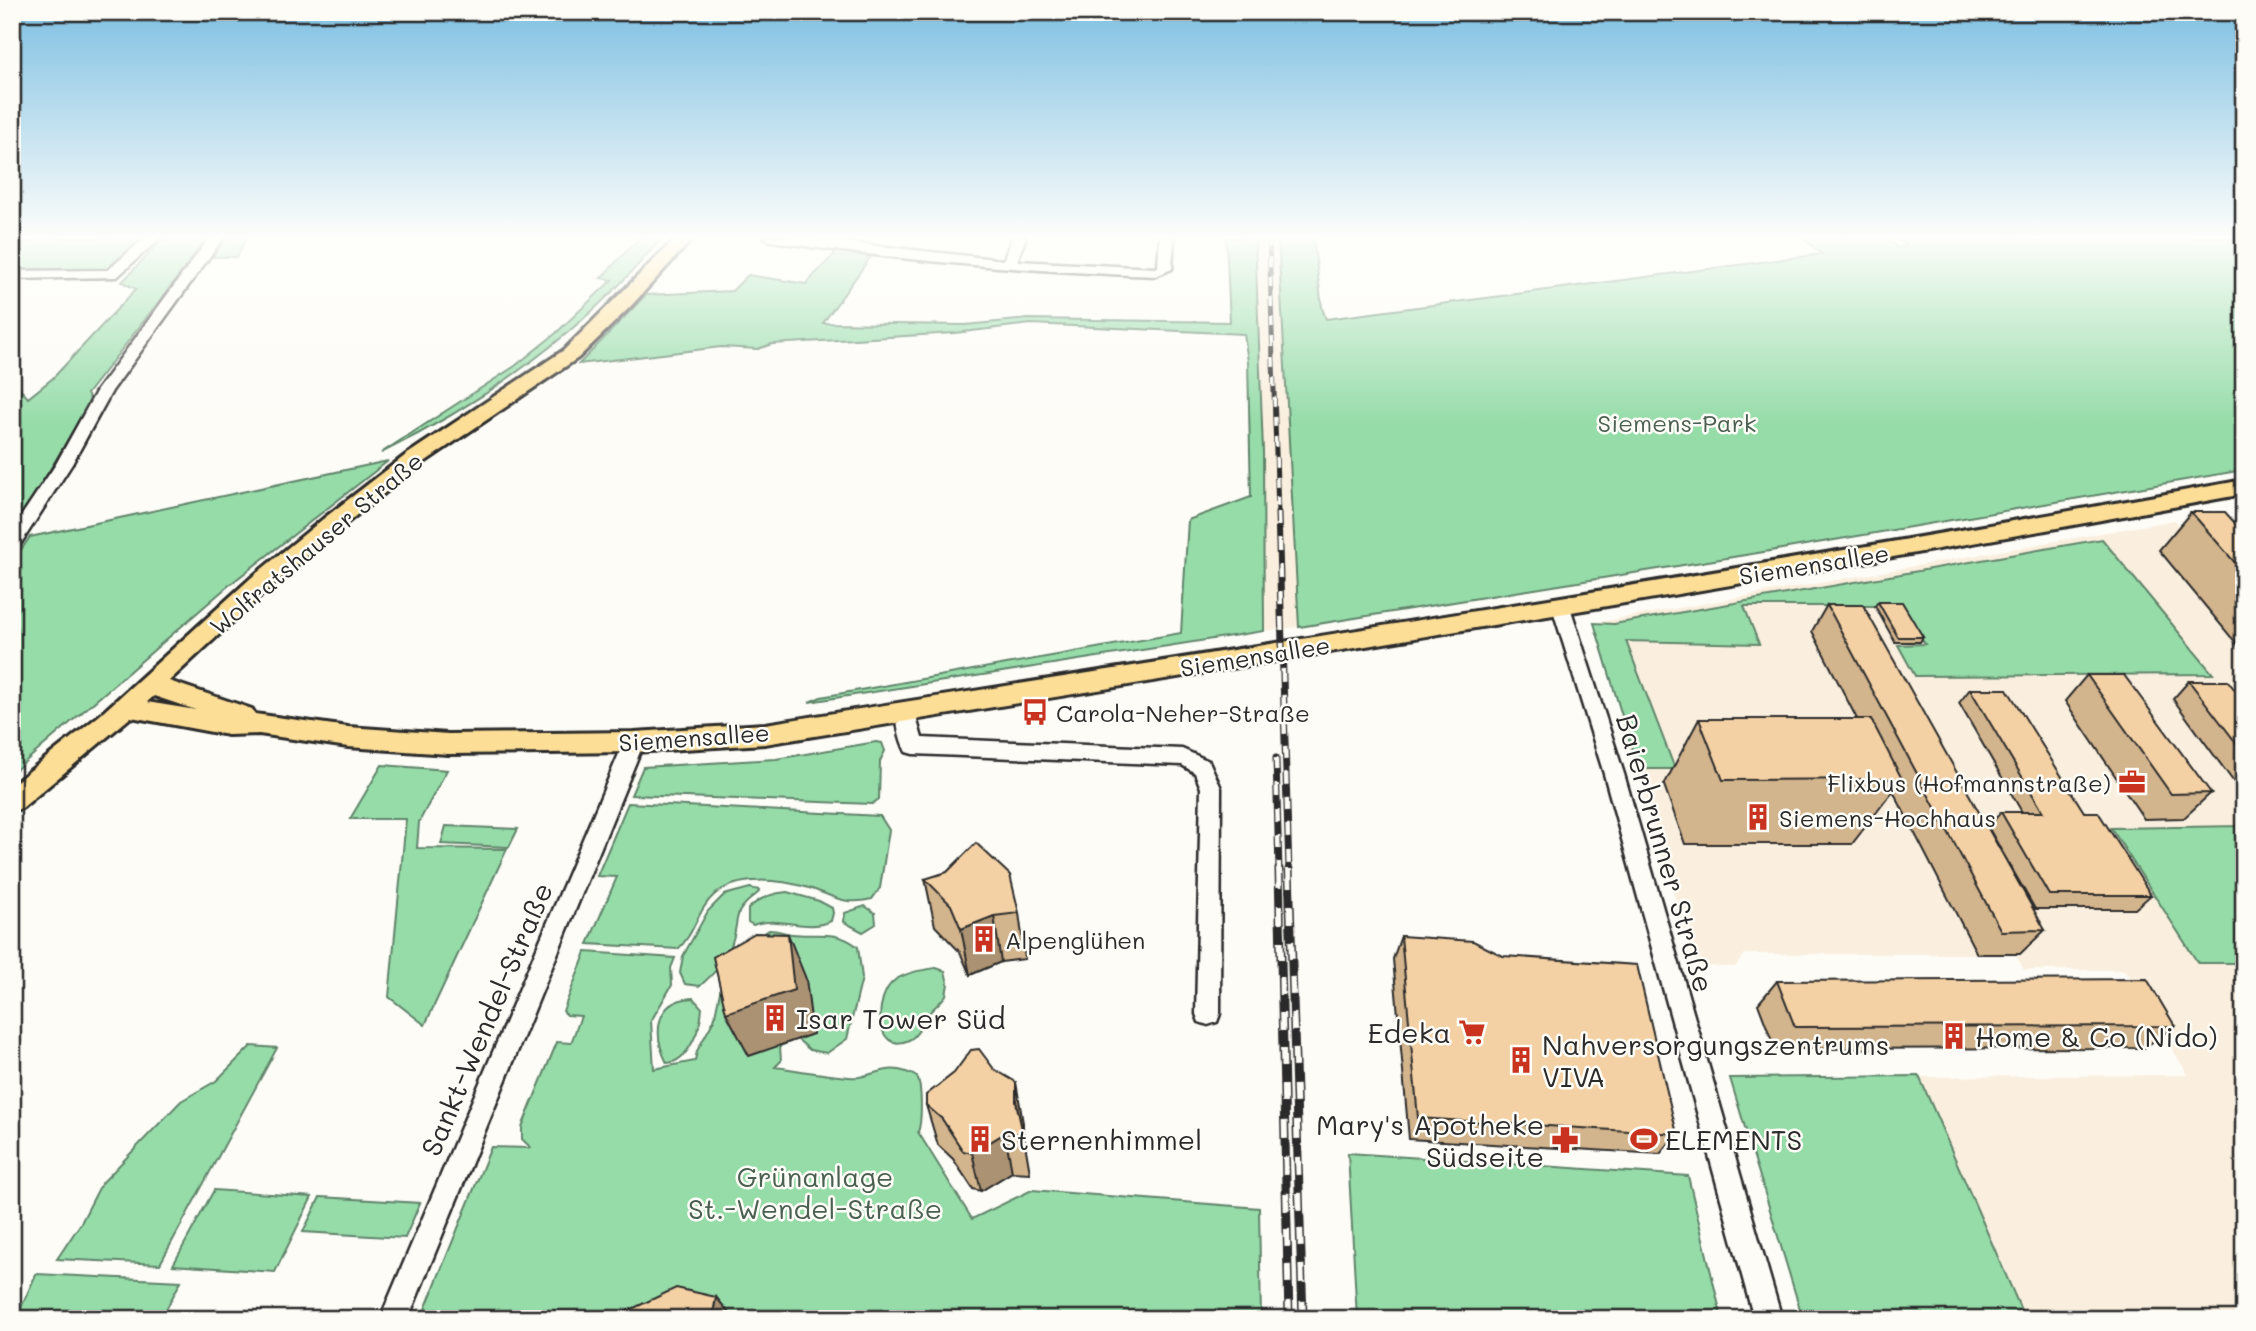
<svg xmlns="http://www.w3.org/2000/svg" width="2256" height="1331" font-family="Mali,sans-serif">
  <rect width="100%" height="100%" fill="#fdfcf7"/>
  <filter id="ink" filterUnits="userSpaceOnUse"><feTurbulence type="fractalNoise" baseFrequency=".0143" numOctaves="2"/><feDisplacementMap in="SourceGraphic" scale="14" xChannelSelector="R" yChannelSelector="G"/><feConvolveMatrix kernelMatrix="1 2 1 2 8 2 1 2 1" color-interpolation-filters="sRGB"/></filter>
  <g filter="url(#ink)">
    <path fill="#faefde" d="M1255,237H1278L1299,627L1264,631L1263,451Z
      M2175,520L2244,599V1319H1803L1730,1078L2188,1075L2125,970H2024L2015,954H1745L1735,967L1695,966L1594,623Z"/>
    <path fill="#96dca9" stroke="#60846a" stroke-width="2" d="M32,237H147L114,268L100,272L12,273V256Z
      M165,237H206L188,264L87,394L91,400L12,534V379L28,398L53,378L136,289L122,282Z
      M226,237H247L237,257H213Z
      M640,237H662C587,329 487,401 381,453L515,366L555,334L612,280L601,278Z
      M1226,237H1255L1263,451L1264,631L809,702L821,697L1181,633L1188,520L1251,497L1248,362L1244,334L1031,324L955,333L772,344L758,349L721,347L579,364L646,295L732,291L748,275L806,284L838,250L872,255L823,323L965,325L1028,319L1230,322Z
      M1278,237H1313L1322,308L1326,319L1822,254L1802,237H1886L1897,248L1907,246L1893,237H2244V470L1770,551L1299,627Z
      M388,461L228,586L12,773V563L30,537Z
      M2102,539L2213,674L1915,676L1898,645L1925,644L1899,606H1744L1759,644L1626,641L1675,769H1638L1594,623L1614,624Z
      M876,742L882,743L885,751L880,761L879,799L872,804L631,795L643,767L776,759Z
      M382,765L447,770L419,822L417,848L507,849L425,1025L389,997L406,819H350Z
      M628,803L880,816L889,830L880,888L872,899C843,906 835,896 809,888C781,880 738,874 714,895C697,910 695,934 678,949L588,944L617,877L597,876Z
      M446,826L518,829L509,847L441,844Z
      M2244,826V963H2198L2111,828Z
      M750,888L759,890L758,893C728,916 742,916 731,946C726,962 712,975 700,986L685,984L680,973L683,956L708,911L724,895Z
      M787,892L819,901L832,908L833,913L831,921C806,933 779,915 753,925L748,922V909C759,898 771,893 787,892Z
      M865,906L875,913L876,924L863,932L844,922L845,913Z
      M769,930C778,930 784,933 792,934C817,937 836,929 858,947L862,978L847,1039L827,1053L810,1050L797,1039L780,1046L781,1061L775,1067C792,1069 846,1079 859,1077C882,1072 893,1063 917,1077C922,1086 922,1122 918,1132L972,1219L1032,1190L1259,1208L1261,1319H421L491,1147L531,1148L522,1139V1127L557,1042L571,1043L581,1016L567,1015L563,1011L586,952L675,958L671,968L672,985L651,1021L654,1069L695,1061L697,1051L714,1020L724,973L758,937Z
      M936,968L945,971L948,984L946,995C940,1004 930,1010 924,1019C920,1026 918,1036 909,1040C874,1056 873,996 895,980C907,972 922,970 936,968Z
      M693,998L702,1008C701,1027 689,1062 667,1063C653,1035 654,1000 693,998Z
      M251,1046L277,1048L160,1264L57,1259L81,1223L101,1184L181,1101L216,1081Z
      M1919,1076L2025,1319H1803L1730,1078Z
      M1348,1153L1688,1176L1722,1319H1357Z
      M214,1190L312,1197L275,1272L173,1265Z
      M320,1197L420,1203L405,1238L303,1232Z
      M36,1274L181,1281L161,1319H16Z"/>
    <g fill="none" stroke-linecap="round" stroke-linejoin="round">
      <defs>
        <path id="minor" d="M146,237H161L117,277L12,279V271L108,270Z
          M210,237H224L112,391L72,464L18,548L12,550V530L56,464L97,390Z
          M764,237H796L1004,260L1012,237H1026L1017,261L1155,268L1158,267L1160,237H1174L1172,269L1156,276C1027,271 899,261 771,241Z
          M1561,600L1568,602L1570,607L1624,774L1782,1319H1754L1604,774L1552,607L1554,602Z
          M906,704L913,707L922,738L1182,749L1209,761L1221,788L1220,1014L1217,1022L1208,1025L1199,1022L1196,1014L1201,788L1195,773L1182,765L913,754L906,752C900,740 894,718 899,707Z
          M634,734L641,736L644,742L408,1319H380L624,742L627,736Z"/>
        <path id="major" d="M677,237H694L630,307L578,358L420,465L339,529L268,589L169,681L252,709L255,714L348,727L448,734L634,732L765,724C1259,646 1752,569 2244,480V494C1752,585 1259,664 765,744L634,752L448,754L348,747L259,734L228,735L131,717L22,808L12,811V785L100,715L252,577L323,519L406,455L564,350ZM154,696L196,710L147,702Z"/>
      </defs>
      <use href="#minor" stroke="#2b2b2b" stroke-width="5"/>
      <use href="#major" stroke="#2b2b2b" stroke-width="6"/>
      <use href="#minor" fill="#fdfcf7" fill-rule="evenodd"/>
      <use href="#major" fill="#fdde96" fill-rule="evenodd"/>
      <defs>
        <path id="rail-far2" d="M1269,237L1278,514"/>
        <path id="rail-far1" d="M1278,513L1289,871
          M1276,758L1279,871"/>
        <path id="rail" d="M1279,869L1289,1319
          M1289,869L1303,1319"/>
      </defs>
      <use href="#rail-far2" stroke="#2b2b2b" stroke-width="5"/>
      <use href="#rail-far1" stroke="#2b2b2b" stroke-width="7"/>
      <use href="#rail" stroke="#2b2b2b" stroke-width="9"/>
      <use href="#rail-far2" stroke="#fdfcf7" stroke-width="3.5" stroke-dasharray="10" stroke-linecap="butt"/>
      <use href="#rail-far1" stroke="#fdfcf7" stroke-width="4.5" stroke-dasharray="13" stroke-linecap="butt"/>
      <use href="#rail" stroke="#fdfcf7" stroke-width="6" stroke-dasharray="18" stroke-linecap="butt"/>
    </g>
    <path fill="#d2b48d" stroke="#2b2b2b" stroke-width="2" d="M2191,512L2244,533V653L2159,550Z
      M1878,602L1923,637L1920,642H1895L1875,606Z
      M1827,605L2045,930L2020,954H1977L1893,791L1852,844H1685L1664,785L1699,719H1857L1812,631Z
      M2087,675L2211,793L2184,818L2144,819L2065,701Z
      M2189,681L2244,702V796L2173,699Z
      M1970,689L2084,812L2151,895L2135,909H2035L1988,827L2001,812H2022L1959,703Z
      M925,879L1019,913L1025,959L1001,962L970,975L960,952L935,926Z
      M1401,936L1503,956L1677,1134L1660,1154L1409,1139L1393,959Z
      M1777,981L2175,1026L2144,1048L1775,1049L1758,1004Z
      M926,1105L1023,1123V1132L1030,1173L1012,1172L981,1191L973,1189L953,1159L938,1145Z"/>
    <path fill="#ab9273" stroke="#2b2b2b" stroke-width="2" d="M994,916L1001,962L970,975L961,929Z
      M788,934L806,979L813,1034L749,1056L726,1013Z
      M1016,1082L1023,1123V1134L1016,1102Z
      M1005,1133L1012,1172L981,1191L972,1153Z
      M716,1297L734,1319H712Z"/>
    <path fill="#f4d1a4" stroke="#2b2b2b" stroke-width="2" d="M2191,512H2225L2244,533V573Z
      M1878,602H1902L1923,637H1898Z
      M1827,605H1863L2045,930L2001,931Z
      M2087,675H2124L2211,793L2171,794Z
      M2189,681H2228L2244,702V753Z
      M1970,689H2007L2084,812H2098L2151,895H2049L2001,812H2043Z
      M1699,719H1871L1902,779L1723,780Z
      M976,843L1010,875L1019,913L994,916L961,929L951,905L925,879L947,872Z
      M755,933L788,934L794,990L726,1013L713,957Z
      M1401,936L1473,941L1503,956L1637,965L1677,1134L1418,1118Z
      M2147,979L2175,1026L1795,1027L1777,981Z
      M979,1049L994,1069L1016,1082V1102L1023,1134L1005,1133L972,1153L963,1151L942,1119L926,1105V1095L954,1073L971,1050Z
      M676,1288L716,1297L712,1319H617V1316Z"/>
  </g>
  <linearGradient id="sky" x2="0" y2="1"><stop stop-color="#7dbfe2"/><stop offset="0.56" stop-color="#fefefb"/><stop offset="1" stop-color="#fefefb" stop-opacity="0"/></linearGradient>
  <rect width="2256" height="423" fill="url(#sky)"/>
  <defs>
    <symbol id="bus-bare" viewBox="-9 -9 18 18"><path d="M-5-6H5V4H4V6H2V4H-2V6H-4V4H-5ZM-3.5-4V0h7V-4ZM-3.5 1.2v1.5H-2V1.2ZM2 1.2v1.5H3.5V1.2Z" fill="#c8321e" stroke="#fdfcf7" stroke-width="2.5" paint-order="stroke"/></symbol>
    <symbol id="office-bare" viewBox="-9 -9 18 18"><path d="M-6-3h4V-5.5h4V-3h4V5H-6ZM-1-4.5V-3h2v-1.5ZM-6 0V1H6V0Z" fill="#c8321e" stroke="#fdfcf7" stroke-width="2.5" paint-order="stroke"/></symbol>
    <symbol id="building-bare" viewBox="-9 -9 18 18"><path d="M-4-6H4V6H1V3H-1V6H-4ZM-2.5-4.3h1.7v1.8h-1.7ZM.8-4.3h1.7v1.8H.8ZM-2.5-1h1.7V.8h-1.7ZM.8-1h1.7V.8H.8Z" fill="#c8321e" stroke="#fdfcf7" stroke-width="2.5" paint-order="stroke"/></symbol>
    <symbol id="supermarket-bare" viewBox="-9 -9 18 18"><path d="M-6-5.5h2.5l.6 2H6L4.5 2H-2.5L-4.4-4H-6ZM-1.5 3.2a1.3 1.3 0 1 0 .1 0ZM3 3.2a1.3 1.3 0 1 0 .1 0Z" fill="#c8321e" stroke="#fdfcf7" stroke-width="2.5" paint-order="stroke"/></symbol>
    <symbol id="stadium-bare" viewBox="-9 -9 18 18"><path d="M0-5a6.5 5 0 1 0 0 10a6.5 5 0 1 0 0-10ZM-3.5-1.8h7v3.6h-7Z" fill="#c8321e" stroke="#fdfcf7" stroke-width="2.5" paint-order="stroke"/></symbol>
    <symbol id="pharmacy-bare" viewBox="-9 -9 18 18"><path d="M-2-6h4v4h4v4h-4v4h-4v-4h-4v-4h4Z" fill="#c8321e" stroke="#fdfcf7" stroke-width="2.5" paint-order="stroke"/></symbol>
  </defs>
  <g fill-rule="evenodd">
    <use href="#bus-bare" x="1016" y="693" width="38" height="38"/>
    <use href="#office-bare" x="2113" y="763" width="38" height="38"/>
    <use href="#building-bare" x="1739" y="798" width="38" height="38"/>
    <use href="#building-bare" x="965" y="920" width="38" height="38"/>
    <use href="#building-bare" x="756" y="999" width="38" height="38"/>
    <use href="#supermarket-bare" x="1453" y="1013" width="38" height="38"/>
    <use href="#building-bare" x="1935" y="1017" width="38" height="38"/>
    <use href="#building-bare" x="1502" y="1041" width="38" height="38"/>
    <use href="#building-bare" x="961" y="1120" width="38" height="38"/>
    <use href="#stadium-bare" x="1625" y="1120" width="38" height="38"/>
    <use href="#pharmacy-bare" x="1546" y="1121" width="38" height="38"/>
  </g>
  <g text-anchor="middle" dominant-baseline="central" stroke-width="5" stroke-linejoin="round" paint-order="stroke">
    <g font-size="24" fill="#4b6051" stroke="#fdfcf7">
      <text x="1677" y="422">Siemens-Park</text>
    </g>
    <g font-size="24" fill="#2b2b2b" stroke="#fdfcf7">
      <text transform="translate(316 543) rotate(-40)">Wolfratshauser Straße</text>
      <text transform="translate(1814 564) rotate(-9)">Siemensallee</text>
      <text transform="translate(1255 656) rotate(-9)">Siemensallee</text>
      <text transform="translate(694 737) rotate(-4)">Siemensallee</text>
    </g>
    <g font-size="24" fill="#2b2b2b" stroke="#fdfcf7" text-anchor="start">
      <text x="1056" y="712">Carola-Neher-Straße</text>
      <text x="2111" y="782" text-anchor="end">Flixbus (Hofmannstraße)</text>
      <text x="1779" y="817">Siemens-Hochhaus</text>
      <text x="1005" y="939">Alpenglühen</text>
    </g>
    <g font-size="28" fill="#2b2b2b" stroke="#fdfcf7">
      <text transform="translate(1666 853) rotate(74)">Baierbrunner Straße</text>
      <text transform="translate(486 1019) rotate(-67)">Sankt-Wendel-Straße</text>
    </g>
    <g font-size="28" fill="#2b2b2b" stroke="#fdfcf7" text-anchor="start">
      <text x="796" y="1018">Isar Tower Süd</text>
      <text x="1451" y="1032" text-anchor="end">Edeka</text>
      <text x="1975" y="1036">Home &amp; Co (Nido)</text>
      <text x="1542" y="1044">Nahversorgungszentrums<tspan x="1542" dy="32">VIVA</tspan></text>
      <text x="1544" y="1124" text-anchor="end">Mary's Apotheke<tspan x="1544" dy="32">Südseite</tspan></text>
      <text x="1001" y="1139">Sternenhimmel</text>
      <text x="1665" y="1139">ELEMENTS</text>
    </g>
    <g font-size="28" fill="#4b6051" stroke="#fdfcf7">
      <text x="815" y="1176">Grünanlage<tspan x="815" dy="32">St.-Wendel-Straße</tspan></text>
    </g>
  </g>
  <rect width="2256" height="1331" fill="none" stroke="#fdfcf7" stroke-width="42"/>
  <rect x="21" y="21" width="2214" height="1289" fill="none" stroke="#2b2b2b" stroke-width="2.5" filter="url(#ink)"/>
</svg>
